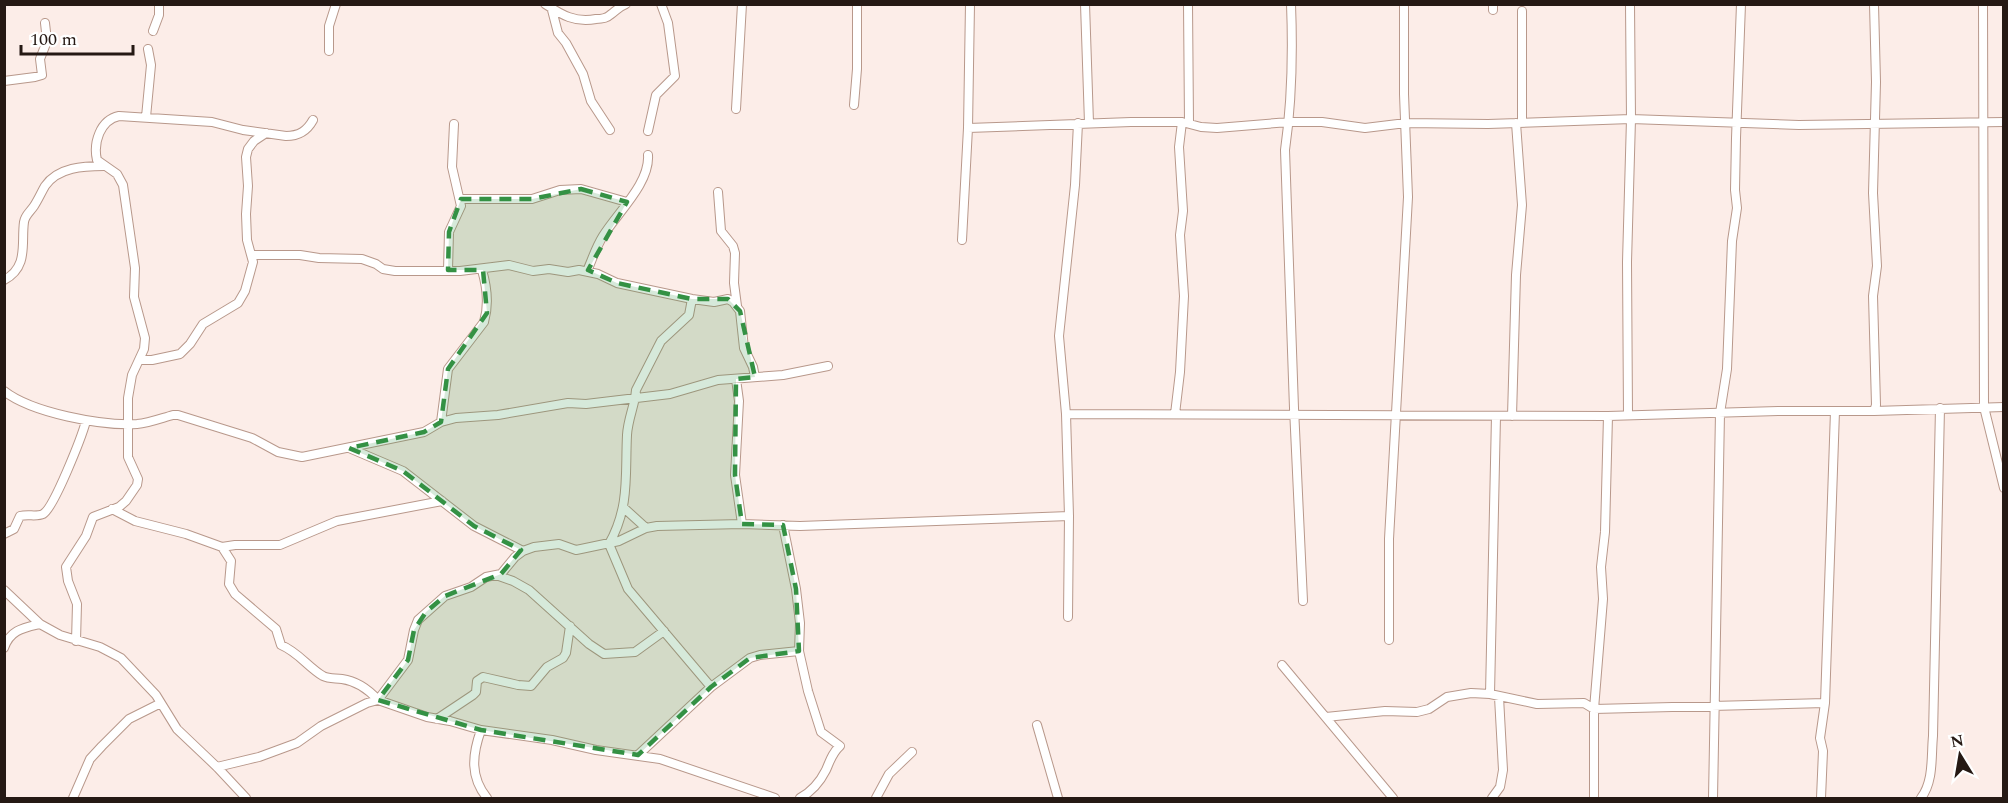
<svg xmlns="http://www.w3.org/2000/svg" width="2008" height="803" font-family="Spectral,serif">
  <rect width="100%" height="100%" fill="#fcede8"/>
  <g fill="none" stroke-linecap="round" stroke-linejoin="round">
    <defs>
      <path id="minor" d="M545,4C562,15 575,23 596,19C600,19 607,18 610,15C616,11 618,7 626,4
        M1085,4L1089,123
        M1188,4L1189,123
        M1291,4C1293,54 1292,101 1285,150L1294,408L1303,601
        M1874,4L1876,82L1873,193L1877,266L1873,296L1876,405L1874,411
        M1983,4L1984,407L2004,488
        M552,10L558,33L566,43L583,74L591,101L610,130
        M1493,10V4
        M1522,11V122
        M153,31L159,15V4
        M329,51V26L336,4
        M4,81L35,77L42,75L40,59L47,41L45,23
        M854,105L857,69V4
        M736,109L742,4
        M146,117L151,65L148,49
        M968,128L1131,122H1182L1201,127L1217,128L1289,122H1322L1365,128L1406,123L1488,124L1631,119L1799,125L2004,122
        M648,131L656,95L675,76L668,23L661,4
        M718,192L721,231L733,246L735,253L734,283L737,306
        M461,199H532L560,190L581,189L627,202
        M962,240L968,128L970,4
        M252,255H300L319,258L362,259L376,264L383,269L395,271H460L509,265L533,271L549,269L568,272L579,270L598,274L617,283L692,299L714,302L728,299L733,302L740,311L744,348L753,367L755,377
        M448,270L449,232L461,206L452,167L454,124
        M587,271C592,260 596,247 603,236C618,212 650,183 648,155
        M4,280C29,267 21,243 24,222C25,215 30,212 34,206C38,200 41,193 45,186C58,167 84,166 104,166
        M692,299L689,315L661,341L636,390C635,405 628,418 627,435C625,475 630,507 609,544L628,589L711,687
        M140,360H152L180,354L190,344L203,324L238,303L245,291L253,262L247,240L246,214L248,186L246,157L248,149L254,141L266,133
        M736,379L739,401L735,475L742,524
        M4,391C32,413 102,426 137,424C149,423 162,418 173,415H178L252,438L278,452L302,457L424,432L441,422L456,418L498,415L568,403L586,404L670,394L718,380L783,375L828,366
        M1066,414L1608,416L1778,411H1874L2004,407
        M1175,414L1180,372L1184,296L1180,235L1183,211L1179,147L1182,122
        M1628,415L1627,262L1631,119L1630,4
        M1512,416L1516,275L1522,205L1516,123
        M441,422L448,369L484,322C489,305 487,287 482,270
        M349,448L403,471L474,526L523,551
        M624,508L646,528
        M112,509L135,521L186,534L222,547L231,561L229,584L235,594L276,629L281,645C298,652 308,667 323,676C329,679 335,678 342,679C357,681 368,689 378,700
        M783,525L796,589L800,623L799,651L808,691L821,732L840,746C832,753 830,761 826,770C820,782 811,792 800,798
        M4,534L14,529L20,516C28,514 37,517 43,514C54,508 82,436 86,421
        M222,547L235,545H280L337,521L442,501
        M496,575L513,581L529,590L589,644L604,654L635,652L664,631
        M4,590L40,624L60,635L100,647L121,658L156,695L177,729L217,767L246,798
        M1068,617L1069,516L1066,414L1059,336L1075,185L1078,123
        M1389,640V539L1408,197L1404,94V4
        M76,641L77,604L68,581L66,567L86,536L93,517L119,507L126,501L137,485L138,479L128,457V398L132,375L144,349L145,338L134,297L135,268L123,185L117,174L97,160C93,143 100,120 119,116L212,122L243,130L286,136C299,136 307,131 313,120
        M4,648C10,630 23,628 40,624
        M1282,665L1393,798
        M1490,694L1496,416
        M378,700L408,660L414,630L418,620L445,596L471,587L486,577L501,574L515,557L523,551L534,547L559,544L576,550L581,549L619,541L646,528L657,526L742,524L800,526L1069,516
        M1326,717L1385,711L1417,712L1429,709L1447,697L1471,693L1490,694L1537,704L1584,703L1594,709L1825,703
        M437,719L473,695L476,692L477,681L483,677L518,685L531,686L547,667L563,658L566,653L570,626
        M1037,725L1058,798
        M481,730C472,755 470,777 487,798
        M638,755L711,687L750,658L760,655L799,651
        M217,767L259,757L297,743L321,726L367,703L378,700L427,717L450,721L481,730L552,740L596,750L660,759L775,798
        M73,798L90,759L102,746L129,719L161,703
        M876,798L889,774L912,752
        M1492,798L1500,787L1503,770L1499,697
        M1594,798V709L1603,599L1601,567L1605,532L1608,416
        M1713,798L1720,413L1727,369L1732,241L1737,208L1735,190L1736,138L1741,4
        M1821,798L1823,751L1820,738L1825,703L1835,411
        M1921,798C1934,781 1931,756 1933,736L1940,408"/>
    </defs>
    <use href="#minor" stroke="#b8988b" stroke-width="10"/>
    <use href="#minor" stroke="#fff" stroke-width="8"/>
  </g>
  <path fill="#349144" fill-opacity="0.2" stroke="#349144" stroke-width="4.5" stroke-dasharray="12 8" stroke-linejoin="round" d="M581,189L627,202L588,270L617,283L692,299H728L740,311L755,377L736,379L735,475L742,524L783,525L796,589L799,651L750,658L711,687L638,755L481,730L378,700L408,660L414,630L426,612L445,596L501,574L521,550L474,526L403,471L349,448L424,432L441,422L448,369L487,313L483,270H448L449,232L461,199H532Z"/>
  <rect width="2008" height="803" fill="none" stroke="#251914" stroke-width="12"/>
  <g transform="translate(1960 755) rotate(349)" stroke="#ffffff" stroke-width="4.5" paint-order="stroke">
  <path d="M0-4.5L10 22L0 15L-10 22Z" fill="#251914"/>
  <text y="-9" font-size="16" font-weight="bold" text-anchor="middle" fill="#251914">N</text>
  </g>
  <path d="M21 45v9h112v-9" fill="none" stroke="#251914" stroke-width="3"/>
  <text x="30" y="45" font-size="18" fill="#251914" stroke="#ffffff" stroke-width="4.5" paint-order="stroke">100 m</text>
</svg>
